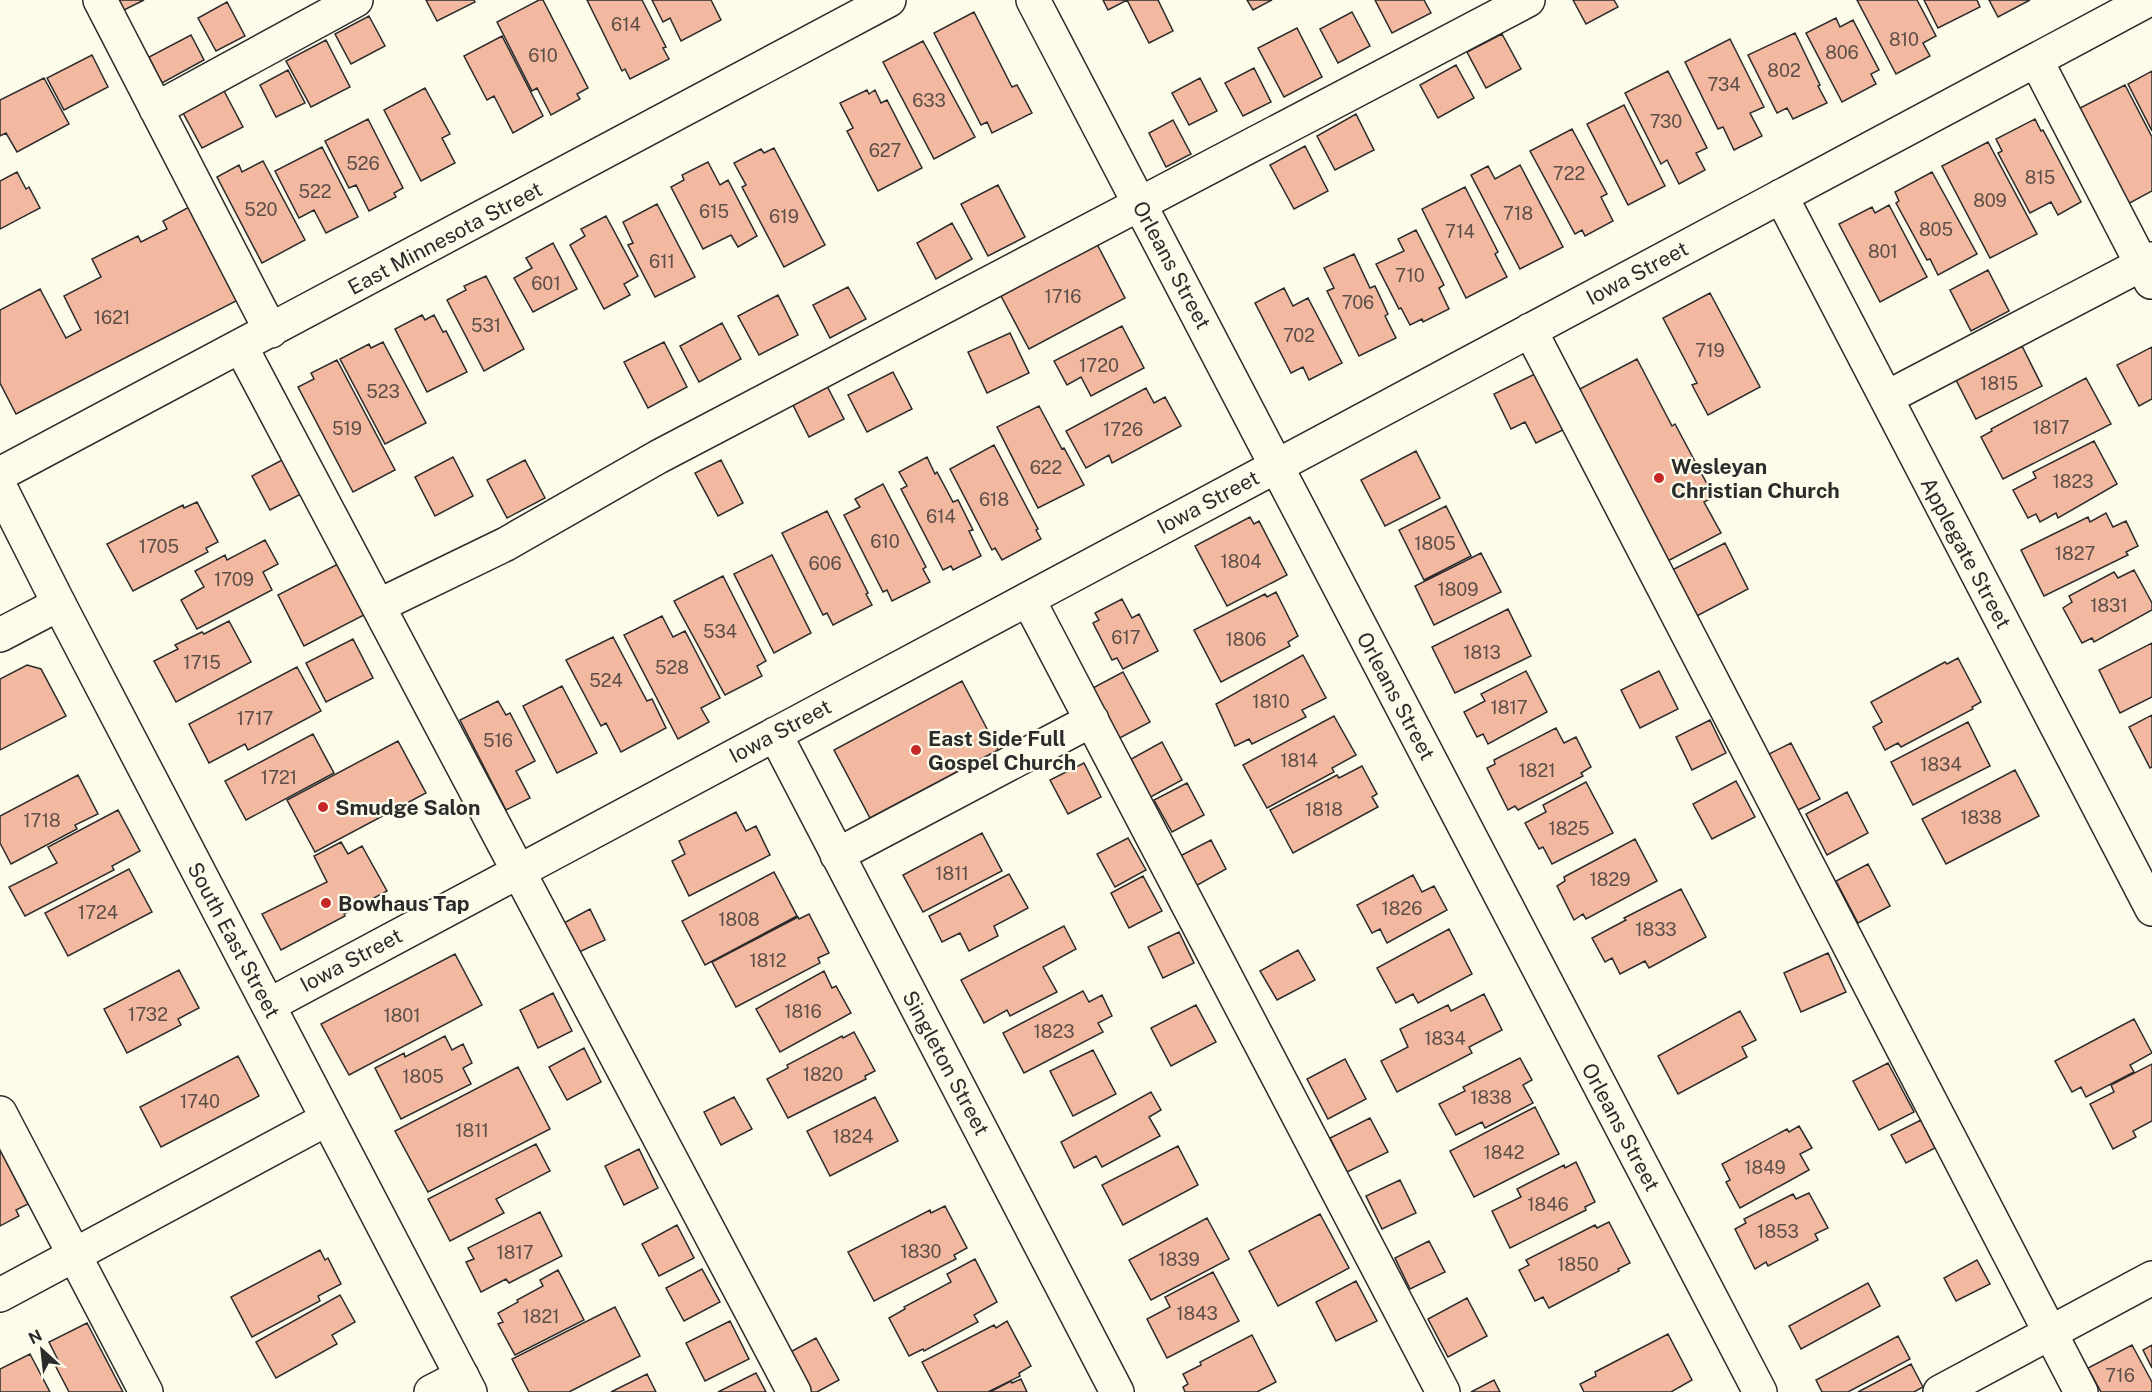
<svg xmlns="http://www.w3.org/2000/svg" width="2152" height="1392" font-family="'Public Sans',sans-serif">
  <rect width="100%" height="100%" fill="#fdfbea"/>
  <path fill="#f2b8a0" stroke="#2b2b2b" stroke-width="1.5" d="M116,0H144L122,11Z
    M426,0H474L475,2L437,21Z
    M539,0H543L588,88L577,94L580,99L551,115L537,88L532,91L497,22Z
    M587,0H642L666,47L663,48L669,59L630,79L625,69L622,71Z
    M652,0H711L721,20L681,41L670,18L663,22Z
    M1103,0H1127L1108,10Z
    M1127,0H1158L1173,31L1149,43Z
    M1247,0H1272L1253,10Z
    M1375,0H1424L1431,13L1392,33Z
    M1573,0H1614L1618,7L1586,24Z
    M1857,0H1917L1936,36L1923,43L1930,56L1896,74Z
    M1924,0H1977L1980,7L1938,28Z
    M1989,0H2030L1998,17Z
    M227,2L245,36L216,51L198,18Z
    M974,12L1012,87L1017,85L1032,113L992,133L987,122L981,125L934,33Z
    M1352,12L1370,46L1338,63L1320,29Z
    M369,16L385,46L351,64L335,34Z
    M1836,18L1840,27L1853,20L1879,70L1871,74L1876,84L1842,102L1806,33Z
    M1297,28L1322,77L1284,97L1258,48Z
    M1795,33L1820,85L1818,86L1827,103L1793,119L1787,108L1777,113L1748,55Z
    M1502,34L1521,69L1486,88L1467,52Z
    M191,35L204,60L162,83L149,57Z
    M502,36L543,116L513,133L494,96L487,100L464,56Z
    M1730,39L1764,107L1750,113L1762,136L1734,150L1723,127L1718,129L1685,62Z
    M326,40L350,87L311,107L286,61Z
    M923,41L975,137L934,159L883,62Z
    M92,55L108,87L64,110L47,78Z
    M1456,65L1474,98L1438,118L1420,85Z
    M1254,68L1271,102L1243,116L1225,83Z
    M288,70L305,103L276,117L260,85Z
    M1668,71L1707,148L1696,153L1705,170L1679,184L1667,160L1661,164L1625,93Z
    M2152,71V131L2128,84Z
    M44,78L69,124L17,152L6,133L0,136V100Z
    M1200,78L1217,111L1189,125L1172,93Z
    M2125,85L2152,137V191L2126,205L2076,110Z
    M425,88L450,134L442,138L455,163L421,181L384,110Z
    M223,89L243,127L202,148L182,111Z
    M867,90L869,94L875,90L881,103L887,100L922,168L878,191L847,131L853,128L840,103Z
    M1624,105L1665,186L1628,205L1587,124Z
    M1356,114L1374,150L1335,170L1317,136Z
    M368,119L403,188L394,193L396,197L369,211L356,185L349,188L325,141Z
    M2035,119L2041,131L2043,130L2081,202L2058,215L2051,202L2030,213L1998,153L2002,151L1996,139Z
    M1173,120L1191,154L1166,167L1149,133Z
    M1572,129L1607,194L1601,197L1613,221L1585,236L1582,230L1575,234L1530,151Z
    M1988,142L2037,234L1990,258L1942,166Z
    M1305,146L1328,191L1294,209L1270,165Z
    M322,147L358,217L326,233L314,210L299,218L275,171Z
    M774,148L825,245L784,267L742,187L746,185L734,163L761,149L764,153Z
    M263,161L305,240L262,263L217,177L239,165L242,172Z
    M708,162L720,185L728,180L757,236L738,247L731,235L703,249L671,187L684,180L682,175Z
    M1520,165L1563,247L1520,269L1471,175L1488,166L1495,179Z
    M17,172L26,189L29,187L40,208L0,229V181Z
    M1932,172L1977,254L1938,275L1930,259L1927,260L1896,203L1899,201L1895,192Z
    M998,185L1025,237L988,256L961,204Z
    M1465,187L1498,252L1495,254L1507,277L1466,298L1422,209Z
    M657,204L695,277L655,297L628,245L633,243L623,222Z
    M1889,205L1927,277L1880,302L1839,224L1872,207L1875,213Z
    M191,206L240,299L16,414L0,383V310L40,289L66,338L81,330L64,296L101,277L92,259L138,236L141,242L167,229L163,221Z
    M606,216L638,276L624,284L630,295L604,309L570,245L585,236L581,229Z
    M952,223L972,259L936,279L917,243Z
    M1416,230L1444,285L1439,288L1449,309L1423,322L1422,319L1410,325L1401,308L1399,309L1376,264L1404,251L1398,239Z
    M553,243L577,289L533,312L514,278L532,268L526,258Z
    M1097,244L1125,298L1029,349L1000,294Z
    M1354,254L1370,288L1375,286L1388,314L1385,316L1396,338L1359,356L1327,291L1334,288L1324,268Z
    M1988,270L2009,311L1971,331L1950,290Z
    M486,276L524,349L484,371L447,300L466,290L464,286Z
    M848,287L866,319L830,338L813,305Z
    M1284,288L1293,306L1308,298L1342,363L1309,380L1303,367L1291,373L1255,303Z
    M1710,293L1760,387L1708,415L1692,385L1697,383L1663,318Z
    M778,295L798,335L759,355L738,316Z
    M422,315L425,320L434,315L443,332L446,331L467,372L427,392L395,329Z
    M722,323L741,359L699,382L680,346Z
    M1122,326L1144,368L1091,396L1081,377L1067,385L1054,361Z
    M1010,333L1029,373L987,393L968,352Z
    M383,342L426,423L385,444L340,359L369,344L371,348Z
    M664,342L687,387L648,408L624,362Z
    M2022,346L2042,386L1976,419L1956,380Z
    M2152,347V399L2139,406L2117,365Z
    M1637,359L1672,426L1675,424L1714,497L1704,502L1721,533L1664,563L1574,392Z
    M337,360L395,470L353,492L298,387L314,379L311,373Z
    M893,372L912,409L867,432L848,395Z
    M1537,373L1565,429L1536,443L1525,422L1511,429L1494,394Z
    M2086,378L2111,424L2003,479L1981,437L1992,431L1991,429Z
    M826,384L844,419L809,437L791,401Z
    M1146,388L1154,403L1165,397L1181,426L1112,463L1109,455L1086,468L1066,431Z
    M1039,406L1062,449L1064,448L1084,485L1038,508L997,427Z
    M2094,441L2117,484L2058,518L2056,513L2040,522L2036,514L2028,518L2013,490L2036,478L2033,472Z
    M994,445L1038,529L1036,530L1041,539L1002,560L995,548L992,550L950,469Z
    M1416,451L1440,498L1385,526L1361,480Z
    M453,457L473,496L435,516L415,477Z
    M927,457L935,474L937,472L953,502L958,500L973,530L969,531L981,556L953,570L951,566L943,570L901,489L907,486L899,472Z
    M284,459L303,493L270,510L252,476Z
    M525,460L545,498L507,518L487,480Z
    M721,460L743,503L718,516L695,473Z
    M883,484L926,567L923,569L930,582L892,601L887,590L883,592L844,515L860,507L855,499Z
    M197,502L218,542L206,548L208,552L133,591L107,544L183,505L184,508Z
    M1446,506L1471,556L1424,580L1399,530Z
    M827,511L868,593L866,594L872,605L833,625L827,613L823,615L782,533Z
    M2106,513L2113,527L2126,521L2138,546L2126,552L2128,555L2044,596L2021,550L2088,517L2090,522Z
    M1250,517L1254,524L1259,521L1287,575L1227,606L1195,546Z
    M265,540L278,564L263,572L272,590L197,629L181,600L204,587L195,571L225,555L227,560Z
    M1725,543L1748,589L1695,617L1672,570Z
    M1481,553L1501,592L1434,625L1415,586Z
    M772,555L811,633L774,653L734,574Z
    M338,564L364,615L304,646L278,595Z
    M2134,570L2152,603V610L2094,642L2092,638L2082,643L2063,608L2072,602L2069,596L2114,572L2118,578Z
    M723,576L766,661L757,666L762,676L725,695L674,601Z
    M1276,592L1298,636L1288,642L1290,646L1221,682L1194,630L1265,594L1267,597Z
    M1122,599L1132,618L1139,614L1158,651L1123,669L1117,658L1112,660L1093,623L1099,620L1095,613Z
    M1508,609L1531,656L1455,693L1432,647Z
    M662,616L673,637L685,631L720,698L701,708L709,722L678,739L624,635Z
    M229,621L251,662L176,702L154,661L178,649L175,645L202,632L204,634Z
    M613,637L647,701L652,699L666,728L621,752L606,723L601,726L566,660Z
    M353,639L373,678L326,702L306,663Z
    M2152,643V697L2120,713L2099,670Z
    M1303,655L1326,698L1302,710L1306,717L1252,744L1249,739L1235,746L1216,704Z
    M1958,658L1981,702L1972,707L1973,709L1901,747L1898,743L1885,750L1873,727L1882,722L1871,702L1945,662L1947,664Z
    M27,665L41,669L66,716L0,750V679Z
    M297,667L321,711L248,750L245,744L209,763L189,724Z
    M1526,671L1547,712L1488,744L1483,734L1477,737L1464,712L1485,701L1481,694Z
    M1659,671L1678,709L1640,728L1621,690Z
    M1123,672L1150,722L1116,740L1089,690Z
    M962,681L998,750L870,818L834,750Z
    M562,686L597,753L557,773L523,706Z
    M498,701L506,715L510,713L535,761L516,771L530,798L506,810L460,720Z
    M2152,715V767L2150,768L2129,727Z
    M1334,716L1356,755L1332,768L1334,772L1267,808L1243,765Z
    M1710,720L1726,753L1692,770L1676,737Z
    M1968,722L1990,766L1913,805L1891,762Z
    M1556,728L1564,743L1576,737L1591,767L1581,773L1583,776L1518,810L1515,806L1508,810L1487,768L1495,764L1494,760Z
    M313,734L334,773L246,820L225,781Z
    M398,741L426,793L315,852L287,800Z
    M1162,742L1182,780L1145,800L1124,763Z
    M1791,743L1820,799L1794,812L1765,756Z
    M1084,763L1101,797L1068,814L1050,780Z
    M1362,766L1377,794L1372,797L1378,807L1293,853L1270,810L1337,775L1339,778Z
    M2015,770L2039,816L1946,864L1922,819Z
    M78,775L98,814L75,825L77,829L11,864L0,843V816Z
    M1736,781L1755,817L1712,839L1693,804Z
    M1586,782L1613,833L1552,864L1543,847L1539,849L1525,823L1546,812L1543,805Z
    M1187,783L1204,815L1172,832L1154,800Z
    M1847,792L1868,833L1827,855L1806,814Z
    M118,810L140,851L112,866L114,870L25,916L9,887L57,863L48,847Z
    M736,812L746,831L756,826L770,855L689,896L672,861L685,854L679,841Z
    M982,833L1002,871L923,912L903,875Z
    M1128,838L1146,870L1115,887L1097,854Z
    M1635,839L1657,881L1586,919L1583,914L1574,920L1557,886L1565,881L1564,877Z
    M1211,840L1226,869L1194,887L1178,857Z
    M341,842L348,854L362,846L387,891L344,914L345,916L281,950L262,914L327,882L314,856Z
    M1868,864L1890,906L1858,923L1836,881Z
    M129,869L152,912L68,956L45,913Z
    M774,872L797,916L705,965L682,921Z
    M1009,874L1028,908L994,926L998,936L969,951L960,933L942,942L929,916Z
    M1413,875L1422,892L1434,886L1447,910L1387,943L1380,929L1372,933L1357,905Z
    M1143,876L1162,911L1129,928L1111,893Z
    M1681,889L1706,937L1649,968L1645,961L1620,974L1612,958L1605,962L1592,938L1626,920L1624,918Z
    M590,909L605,940L575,954L560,925Z
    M809,914L829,953L818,958L820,963L736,1007L712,962L798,917L799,919Z
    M1064,926L1076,949L1043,967L1057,992L1010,1016L1007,1010L984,1023L961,980Z
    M1449,929L1472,974L1418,1003L1413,994L1396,1003L1377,968Z
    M1179,932L1194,963L1163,978L1148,947Z
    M1298,950L1315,980L1277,1000L1260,971Z
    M1828,953L1846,992L1801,1012L1784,973Z
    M455,954L482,1005L349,1075L321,1024Z
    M179,970L199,1008L178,1019L181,1025L127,1053L104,1009Z
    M824,971L832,988L836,986L851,1013L780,1052L756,1009Z
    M1083,991L1089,1002L1102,995L1112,1016L1098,1023L1103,1032L1024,1073L1003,1033Z
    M553,993L572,1031L538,1048L520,1010Z
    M1484,994L1502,1030L1469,1047L1472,1053L1397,1092L1381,1061L1408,1047L1400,1029L1448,1005L1451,1011Z
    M1196,1005L1216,1042L1171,1066L1151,1028Z
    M1740,1011L1756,1040L1742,1047L1747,1057L1678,1094L1658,1056Z
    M2134,1019L2152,1053L2130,1065L2134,1072L2086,1097L2081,1087L2072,1092L2055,1061Z
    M854,1032L875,1071L865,1076L866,1079L788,1118L767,1079L788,1068L787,1065L842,1036L843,1038Z
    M445,1036L452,1050L463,1044L472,1063L463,1068L471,1084L401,1119L375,1068L404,1053L405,1057Z
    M584,1048L601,1082L567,1100L549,1067Z
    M1093,1050L1116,1094L1073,1116L1050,1071Z
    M238,1056L259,1096L161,1147L140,1107Z
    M1520,1058L1532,1080L1523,1085L1533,1103L1485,1128L1482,1122L1456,1135L1439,1104L1465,1091L1463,1087Z
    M1345,1059L1366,1099L1328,1119L1307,1079Z
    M1888,1063L1914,1112L1879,1130L1853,1081Z
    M2152,1064V1121L2133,1131L2136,1137L2113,1149L2090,1104L2114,1092L2111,1085Z
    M518,1067L550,1129L428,1192L395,1131Z
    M1151,1092L1161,1110L1149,1117L1160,1136L1102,1167L1096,1156L1074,1168L1061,1142Z
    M734,1097L752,1129L721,1145L704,1112Z
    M875,1097L898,1141L830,1176L807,1131Z
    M1535,1107L1559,1154L1474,1197L1450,1151Z
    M1370,1118L1388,1152L1347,1172L1330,1138Z
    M1921,1120L1935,1148L1906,1163L1891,1135Z
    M1799,1126L1812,1148L1800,1154L1809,1170L1740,1208L1726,1182L1730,1180L1722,1164L1787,1129L1789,1132Z
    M536,1144L550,1171L496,1199L504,1213L450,1241L428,1199Z
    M1178,1146L1198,1185L1123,1225L1102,1185Z
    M0,1149L28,1204L16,1210L19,1216L0,1226Z
    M639,1149L658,1188L624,1205L605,1166Z
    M1576,1162L1595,1202L1585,1207L1586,1210L1510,1248L1492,1211L1521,1197L1517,1189L1564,1165L1565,1168Z
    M1400,1180L1416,1213L1382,1229L1366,1196Z
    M1809,1193L1828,1228L1815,1234L1818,1240L1768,1266L1766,1262L1755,1269L1735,1229L1746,1223L1744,1219L1793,1194L1796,1199Z
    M945,1206L967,1248L954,1255L956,1259L874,1301L848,1252L930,1210L931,1213Z
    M540,1212L562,1256L509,1283L506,1279L481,1292L466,1262L474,1259L468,1248Z
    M1320,1214L1349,1268L1278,1306L1249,1251Z
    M1207,1218L1229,1259L1151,1300L1129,1260Z
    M1609,1222L1630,1263L1618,1269L1619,1271L1549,1308L1543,1297L1535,1301L1519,1270L1529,1265L1526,1260L1595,1225L1597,1228Z
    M677,1225L694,1258L659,1276L642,1244Z
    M1429,1241L1445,1272L1410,1289L1395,1258Z
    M320,1250L325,1260L328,1258L341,1284L318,1296L320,1301L252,1337L231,1297Z
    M975,1259L997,1302L974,1315L978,1322L924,1351L923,1349L909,1356L889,1318L905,1309L904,1307L951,1282L947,1274Z
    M1977,1260L1990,1284L1956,1301L1944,1278Z
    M702,1269L720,1302L684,1321L666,1288Z
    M558,1270L584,1320L515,1355L498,1324L503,1322L498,1313L518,1302L517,1300L543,1286L540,1280Z
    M1213,1272L1239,1321L1167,1358L1147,1319L1170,1307L1165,1297Z
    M1356,1281L1377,1321L1336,1341L1316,1302Z
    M1868,1283L1880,1306L1801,1349L1789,1326Z
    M340,1295L355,1322L332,1335L337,1344L276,1378L256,1342Z
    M1467,1298L1487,1336L1448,1357L1428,1319Z
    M615,1307L640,1356L569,1392H529L512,1359Z
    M730,1321L749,1359L705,1381L686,1343Z
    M1007,1321L1031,1366L1019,1373L1020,1376L988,1392H938L922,1362L994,1325L996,1328Z
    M87,1323L123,1392H69L56,1367L60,1364L49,1342Z
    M1668,1334L1692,1380L1671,1392H1584L1580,1384L1596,1376L1595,1372Z
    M1252,1335L1276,1382L1257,1392H1185L1183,1387L1188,1384L1183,1374L1201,1365L1200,1362Z
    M1898,1336L1910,1359L1848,1392H1822L1816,1380Z
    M816,1338L839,1380L817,1392H802L783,1356Z
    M2132,1345L2152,1382V1392H2101L2088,1368Z
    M2152,1345V1368L2143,1350Z
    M30,1354L50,1392H0V1369Z
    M1911,1364L1923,1387L1914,1392H1858Z
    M756,1373L766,1392H718Z
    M647,1374L656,1392H611Z
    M1021,1379L1027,1392H990L1011,1381L1012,1383Z
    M1494,1380L1500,1392H1471Z"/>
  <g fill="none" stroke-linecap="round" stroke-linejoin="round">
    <defs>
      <path id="minor" d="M100,0L271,331
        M1033,0L1760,1392
        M2036,60L2151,282
        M156,109L356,0
        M1781,196L2152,909
        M1530,330L2081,1392
        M241,347L794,1392
        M1886,398L2152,259
        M0,474L889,0
        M1028,599L1443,1392
        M378,606L506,544L658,457L1528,0
        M0,635L59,604
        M775,734L1117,1392
        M837,855L1092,720
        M269,1005L2148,0
        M0,1113L146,1392
        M0,1295L327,1119
        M431,1392L462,1376
        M1940,1392L2152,1278"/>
      <path id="major" d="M0,487L59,604L470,1392"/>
    </defs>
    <use href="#minor" stroke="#2b2b2b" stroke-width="36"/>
    <use href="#major" stroke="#2b2b2b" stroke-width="36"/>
    <use href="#minor" stroke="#fdfbea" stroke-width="33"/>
    <use href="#major" stroke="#fdfbea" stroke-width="33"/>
  </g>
  <g fill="#c62828" stroke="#fdfbea" stroke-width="2">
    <circle cx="1659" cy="478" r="6"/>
    <circle cx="916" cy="750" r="6"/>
    <circle cx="323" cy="807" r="6"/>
    <circle cx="326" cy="903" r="6"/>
  </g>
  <g text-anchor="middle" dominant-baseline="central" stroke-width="4.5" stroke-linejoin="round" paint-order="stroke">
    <g font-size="18" fill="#5d4e48">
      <text x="626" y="24">614</text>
      <text x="1904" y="39">810</text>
      <text x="1842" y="52">806</text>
      <text x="543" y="55">610</text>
      <text x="1784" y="70">802</text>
      <text x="1724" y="84">734</text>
      <text x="929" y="100">633</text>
      <text x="1666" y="121">730</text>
      <text x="885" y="150">627</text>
      <text x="363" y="163">526</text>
      <text x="1569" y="173">722</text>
      <text x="2040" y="177">815</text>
      <text x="315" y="191">522</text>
      <text x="1990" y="200">809</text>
      <text x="261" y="209">520</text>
      <text x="714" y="211">615</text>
      <text x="1518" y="213">718</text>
      <text x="784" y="216">619</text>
      <text x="1936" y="229">805</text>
      <text x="1460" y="231">714</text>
      <text x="1883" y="251">801</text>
      <text x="662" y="261">611</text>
      <text x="1410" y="275">710</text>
      <text x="546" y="283">601</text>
      <text x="1063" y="296">1716</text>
      <text x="1358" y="302">706</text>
      <text x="112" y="317">1621</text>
      <text x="486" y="325">531</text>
      <text x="1299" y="335">702</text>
      <text x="1710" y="350">719</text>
      <text x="1099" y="365">1720</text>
      <text x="1999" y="383">1815</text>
      <text x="383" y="391">523</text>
      <text x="2051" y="427">1817</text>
      <text x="347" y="428">519</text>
      <text x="1123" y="429">1726</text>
      <text x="1046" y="467">622</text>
      <text x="2073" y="481">1823</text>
      <text x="994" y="499">618</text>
      <text x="941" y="516">614</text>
      <text x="885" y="541">610</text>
      <text x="1435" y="543">1805</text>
      <text x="159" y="546">1705</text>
      <text x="2075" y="553">1827</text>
      <text x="1241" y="561">1804</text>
      <text x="825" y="563">606</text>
      <text x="234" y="579">1709</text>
      <text x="1458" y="589">1809</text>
      <text x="2109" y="605">1831</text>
      <text x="720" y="631">534</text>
      <text x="1126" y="637">617</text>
      <text x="1246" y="639">1806</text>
      <text x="1482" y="652">1813</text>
      <text x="202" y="662">1715</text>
      <text x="672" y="667">528</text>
      <text x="606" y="680">524</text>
      <text x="1271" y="701">1810</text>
      <text x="1509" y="707">1817</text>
      <text x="255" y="718">1717</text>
      <text x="498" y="740">516</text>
      <text x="1299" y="760">1814</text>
      <text x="1941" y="764">1834</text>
      <text x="1537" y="770">1821</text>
      <text x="279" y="777">1721</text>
      <text x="1324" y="809">1818</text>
      <text x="1981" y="817">1838</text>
      <text x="42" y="820">1718</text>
      <text x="1569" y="828">1825</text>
      <text x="952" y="873">1811</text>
      <text x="1610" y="879">1829</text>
      <text x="1402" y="908">1826</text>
      <text x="98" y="912">1724</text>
      <text x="739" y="919">1808</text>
      <text x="1656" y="929">1833</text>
      <text x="768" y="960">1812</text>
      <text x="803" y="1011">1816</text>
      <text x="148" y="1014">1732</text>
      <text x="402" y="1015">1801</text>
      <text x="1054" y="1031">1823</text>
      <text x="1445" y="1038">1834</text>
      <text x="823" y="1074">1820</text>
      <text x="423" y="1076">1805</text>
      <text x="1491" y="1097">1838</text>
      <text x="200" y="1101">1740</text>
      <text x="472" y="1130">1811</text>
      <text x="853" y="1136">1824</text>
      <text x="1504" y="1152">1842</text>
      <text x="1765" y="1167">1849</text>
      <text x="1548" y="1204">1846</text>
      <text x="1778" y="1231">1853</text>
      <text x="921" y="1251">1830</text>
      <text x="515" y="1252">1817</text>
      <text x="1179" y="1259">1839</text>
      <text x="1578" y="1264">1850</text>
      <text x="1197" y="1313">1843</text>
      <text x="541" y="1316">1821</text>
      <text x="2120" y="1375">716</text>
    </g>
    <g font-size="21" fill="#2b2b2b" stroke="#fdfbea">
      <text transform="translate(445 238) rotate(-28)">East Minnesota Street</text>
      <text transform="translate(1172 265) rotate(62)">Orleans Street</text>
      <text transform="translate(1637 273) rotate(-28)">Iowa Street</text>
      <text transform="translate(1208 502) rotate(-28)">Iowa Street</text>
      <text transform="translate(1966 553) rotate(62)">Applegate Street</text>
      <text transform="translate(1396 696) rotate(62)">Orleans Street</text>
      <text transform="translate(780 731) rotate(-28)">Iowa Street</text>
      <text transform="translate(234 940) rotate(62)">South East Street</text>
      <text transform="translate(351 960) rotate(-28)">Iowa Street</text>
      <text transform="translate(946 1063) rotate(62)">Singleton Street</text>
      <text transform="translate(1621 1127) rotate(62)">Orleans Street</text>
    </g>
    <g font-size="21" font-weight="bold" fill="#2b2b2b" stroke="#fdfbea" text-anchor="start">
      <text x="1671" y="466">Wesleyan<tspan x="1671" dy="24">Christian Church</tspan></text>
      <text x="928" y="738">East Side Full<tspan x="928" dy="24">Gospel Church</tspan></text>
      <text x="335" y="807">Smudge Salon</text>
      <text x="338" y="903">Bowhaus Tap</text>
    </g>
  </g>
  <g transform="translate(42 1350) rotate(333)" stroke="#fdfbea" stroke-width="4.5" paint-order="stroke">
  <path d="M0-4.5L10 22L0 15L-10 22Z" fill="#2b2b2b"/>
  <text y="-9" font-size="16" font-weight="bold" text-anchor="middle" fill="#2b2b2b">N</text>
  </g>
</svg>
